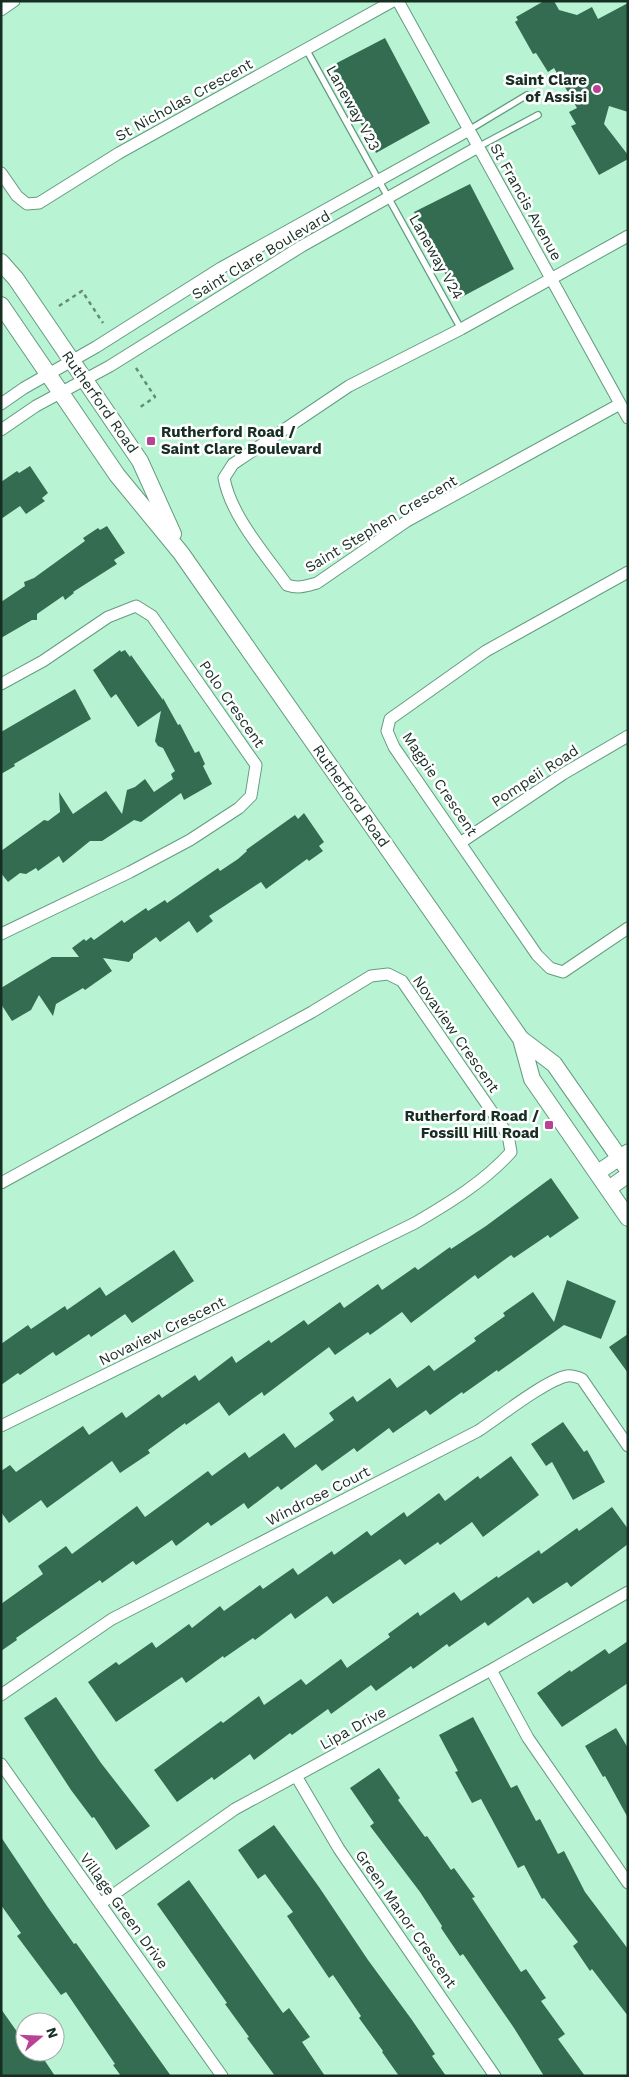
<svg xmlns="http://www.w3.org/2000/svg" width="629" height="2077" font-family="'Work Sans',sans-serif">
  <rect width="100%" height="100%" fill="#b8f4d4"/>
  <path fill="#346c52" d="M544,1H554L559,10L577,15L592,7L598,19L628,3V112L609,106L604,124L628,155V159L599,175L571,126L576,124L569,112L577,108L554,68L548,72L536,53L533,54L515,22L518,20L516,17Z
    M385,38L430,123L376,153L331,66Z
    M470,184L514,269L458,299L414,212Z
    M30,466L48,493L42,498L45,501L26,514L20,506L1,519V482L17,471L19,473Z
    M107,526L125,553L114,560L117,564L73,592L74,593L65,600L63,596L37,614V620H32L1,638V602L25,586L24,582L34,578L85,541L83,538L98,528L100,530Z
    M120,650L121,652L125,650L130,657L131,655L163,700V698L178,725L180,724L195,753L199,751L205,764L203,766L212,784L184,800L181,793L141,822L134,820L102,841H90L63,863L59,856L38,871L36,868L26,874L20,873L8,882L1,873V851L40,823L44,820L48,821L60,812L59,792L73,814L106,791L122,814L127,790L135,787L145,779L154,792L173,779L171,774L175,771L163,748L158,746L155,741L161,711L138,727L116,694L111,698L93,670Z
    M75,689L91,719L14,764L15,766L1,774V732Z
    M304,813L324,842L319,846L323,851L309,861L307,859L266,889L261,882L209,916L213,921L197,933L189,921L160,942L156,937L133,954V958L129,962L103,958L112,971L85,990L83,988L56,1004L53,1016L39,995L31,1010L12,1021L1,1004V988L52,957H79L72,948L84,939L86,941L91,937L94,940L122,920L124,923L146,908L148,911L165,900L167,903L218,868L220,871L238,859L247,851L246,850L295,815L298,819Z
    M551,1178L579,1218L550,1238L548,1235L514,1258L511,1255L478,1279L475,1275L411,1323L402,1312L370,1335L368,1332L335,1355L329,1347L264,1396L262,1392L229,1416L219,1402L186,1425L185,1423L148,1450L150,1453L120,1473L112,1461L47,1508L41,1500L9,1523L1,1512V1471L10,1465L16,1472L83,1426L89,1435L122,1412L126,1418L159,1394L162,1398L195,1375L199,1381L232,1356L236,1363L269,1340L271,1343L304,1320L308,1325L340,1302L344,1308L378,1284L382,1290L415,1267L418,1270L450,1247L451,1249L486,1226Z
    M174,1250L194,1281L132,1323L125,1314L91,1337L89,1334L56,1356L53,1352L20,1375L18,1373L1,1385V1344L28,1325L31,1329L65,1306L67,1310L100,1287L106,1296Z
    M567,1280L616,1301L601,1339L564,1325L498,1372L497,1370L463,1394L462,1392L430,1415L426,1410L393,1433L389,1428L357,1452L354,1448L322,1471L316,1464L281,1490L278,1486L248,1509L244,1503L211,1526L208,1522L176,1546L172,1540L136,1565L133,1561L102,1583L100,1580L16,1638L17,1640L1,1651V1604L43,1574L38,1566L66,1546L72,1554L137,1506L145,1517L208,1471L212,1476L245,1452L249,1458L284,1433L295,1448L334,1420L329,1413L353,1396L357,1402L390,1378L397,1388L429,1365L434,1371L476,1341L474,1338L505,1316L503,1313L533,1292L554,1322Z
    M628,1334V1373L609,1347Z
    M563,1422L584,1452L587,1450L605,1482L573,1500L552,1462L546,1466L531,1444Z
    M511,1456L539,1495L483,1537L472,1522L440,1545L438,1542L405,1565L400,1559L333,1604L327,1596L295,1619L291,1613L255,1640L253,1638L224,1658L223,1656L186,1683L182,1677L116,1722L88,1682L116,1662L119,1665L152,1642L156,1648L189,1624L192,1628L220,1606L224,1611L260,1585L263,1589L293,1568L298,1575L332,1551L334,1555L367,1531L371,1536L404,1512L407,1517L439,1493L445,1501L478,1476L480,1479Z
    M612,1507L628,1529V1544L571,1587L567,1582L533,1604L528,1597L488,1626L485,1622L449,1647L447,1644L413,1669L411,1666L376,1691L371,1685L331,1714L328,1709L292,1735L290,1733L254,1760L250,1754L214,1780L212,1777L177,1802L154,1770L221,1721L223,1723L259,1696L264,1705L301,1679L306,1685L341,1659L347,1668L390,1637L388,1634L418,1612L420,1616L454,1592L461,1601L497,1576L498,1578L539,1550L541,1554L577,1528L579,1531Z
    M628,1641V1683L562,1727L537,1693L570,1670L571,1672L605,1649L609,1654Z
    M56,1697L101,1763L150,1826L116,1850L94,1817L92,1818L71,1790L24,1718Z
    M473,1717L511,1788L517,1785L536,1821L540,1819L558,1854L564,1851L585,1892L628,1949V2016L592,1969L590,1971L573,1946L578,1942L544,1898L542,1899L524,1865L518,1868L481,1799L472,1803L455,1772L458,1771L439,1735Z
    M616,1728L628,1748V1818L605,1776L603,1777L585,1746Z
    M379,1768L400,1798L398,1800L425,1837L427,1836L451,1870L454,1868L475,1897L472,1898L521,1972L526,1969L546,1998L541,2001L565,2034L558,2039L585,2076H544L514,2028L463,1954L460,1956L441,1928L442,1926L420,1892L370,1826L374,1823L350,1788Z
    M274,1825L319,1887L368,1960L412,2020L435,2054L432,2056L446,2076H399L382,2052L383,2051L359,2018L361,2016L333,1975L329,1978L287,1916L293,1912L265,1874L258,1879L238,1850Z
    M1,1837L47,1906L74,1944L76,1943L171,2076H121L113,2065L115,2064L66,1992L61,1995L17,1936L21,1933L1,1905Z
    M189,1880L283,2013L289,2008L310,2037L302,2042L325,2076H275L247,2038L249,2037L225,2004L227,2003L157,1904Z
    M1,2009L25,2043V2052H39L55,2076H1Z"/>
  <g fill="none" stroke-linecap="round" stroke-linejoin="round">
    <defs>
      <path id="service" d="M306,49L461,329
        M469,130L527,95
        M478,147L538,115"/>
      <path id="minor" d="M398,1L628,418
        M1,10L14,1
        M1,173L17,196L27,204L39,203L119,153L393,1
        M1,404L24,388L96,347L221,268L469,130
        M620,404L407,521L317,583C306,586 299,589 287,585C265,554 231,516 224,478L233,464L349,386L461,329L628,236
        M1,430L36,406L110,366L302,246L478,147
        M628,572L486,651L390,719L387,731L394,747L537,955L550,968L563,972L628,928
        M1,684L43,661L108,617L136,606L152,616L256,765L251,796L239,808L190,840L130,872L1,934
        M460,843L563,774L628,736
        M1,1183L312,1012L371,976L388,974L402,981L508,1135L511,1152C484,1182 449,1203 415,1223L1,1426
        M491,1670L528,1738L628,1883
        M1,1695L112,1619L478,1431C498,1418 546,1380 567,1376C572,1375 577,1377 582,1379L628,1446
        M1,1764L222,2076
        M296,1776L339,1849L495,2076
        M100,1904L235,1809L491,1670L628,1592"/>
      <path id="tertiary" d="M597,1173L628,1152
        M608,1189L628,1175"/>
      <path id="secondary" d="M1,262L16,279L140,461L173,534
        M1,305L117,475L181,553L521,1039L554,1064L628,1170
        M521,1039L532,1079L628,1218"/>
    </defs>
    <use href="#service" stroke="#639c7f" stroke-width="8"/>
    <use href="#minor" stroke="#639c7f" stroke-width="13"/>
    <use href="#tertiary" stroke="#639c7f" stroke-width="17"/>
    <use href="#secondary" stroke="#639c7f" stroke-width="18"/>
    <path stroke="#638b77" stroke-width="2.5" stroke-dasharray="4 4" stroke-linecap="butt" d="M59,306L82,291L103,323
      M136,368L155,397L139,408"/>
    <use href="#service" stroke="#fff" stroke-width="5.5"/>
    <use href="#minor" stroke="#fff" stroke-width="11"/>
    <use href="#tertiary" stroke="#fff" stroke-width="15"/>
    <use href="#secondary" stroke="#fff" stroke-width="16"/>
  </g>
  <g fill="#ba4296" stroke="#fff" stroke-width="2">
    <circle cx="597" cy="89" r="5"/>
    <rect x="146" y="436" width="10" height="10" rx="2.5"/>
    <rect x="544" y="1120" width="10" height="10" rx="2.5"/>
  </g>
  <g text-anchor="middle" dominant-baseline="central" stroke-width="5" stroke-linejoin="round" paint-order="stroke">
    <g font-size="15" font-weight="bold" fill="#172e23" stroke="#fff" text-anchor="end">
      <text x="587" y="80">Saint Clare<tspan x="587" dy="17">of Assisi</tspan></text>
      <text x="161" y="432" text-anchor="start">Rutherford Road /<tspan x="161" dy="17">Saint Clare Boulevard</tspan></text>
      <text x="539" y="1116">Rutherford Road /<tspan x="539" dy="17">Fossill Hill Road</tspan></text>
    </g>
    <g font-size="15" fill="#172e23" stroke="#fff">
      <text transform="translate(184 100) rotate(-29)">St Nicholas Crescent</text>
      <text transform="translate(353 108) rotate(61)">Laneway V23</text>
      <text transform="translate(526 202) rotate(61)">St Francis Avenue</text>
      <text transform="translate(261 255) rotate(-31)">Saint Clare Boulevard</text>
      <text transform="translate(436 257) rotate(61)">Laneway V24</text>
      <text transform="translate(100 402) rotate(55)">Rutherford Road</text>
      <text transform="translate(381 524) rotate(-31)">Saint Stephen Crescent</text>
      <text transform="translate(232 704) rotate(55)">Polo Crescent</text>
      <text transform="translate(535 776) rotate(-33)">Pompeii Road</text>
      <text transform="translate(440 784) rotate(56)">Magpie Crescent</text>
      <text transform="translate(351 796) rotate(55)">Rutherford Road</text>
      <text transform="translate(456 1034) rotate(55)">Novaview Crescent</text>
      <text transform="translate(162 1331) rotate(-26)">Novaview Crescent</text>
      <text transform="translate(318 1496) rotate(-27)">Windrose Court</text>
      <text transform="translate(353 1728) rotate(-29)">Lipa Drive</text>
      <text transform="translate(124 1911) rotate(54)">Village Green Drive</text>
      <text transform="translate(406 1919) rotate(55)">Green Manor Crescent</text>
    </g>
  </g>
  <rect width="629" height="2077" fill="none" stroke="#172e23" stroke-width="5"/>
  <g transform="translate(40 2037) rotate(71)"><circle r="24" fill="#ffffff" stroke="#a2aba7"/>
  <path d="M0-4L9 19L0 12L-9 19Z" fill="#ba4296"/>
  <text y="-8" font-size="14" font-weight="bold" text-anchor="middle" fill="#172e23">N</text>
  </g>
</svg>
